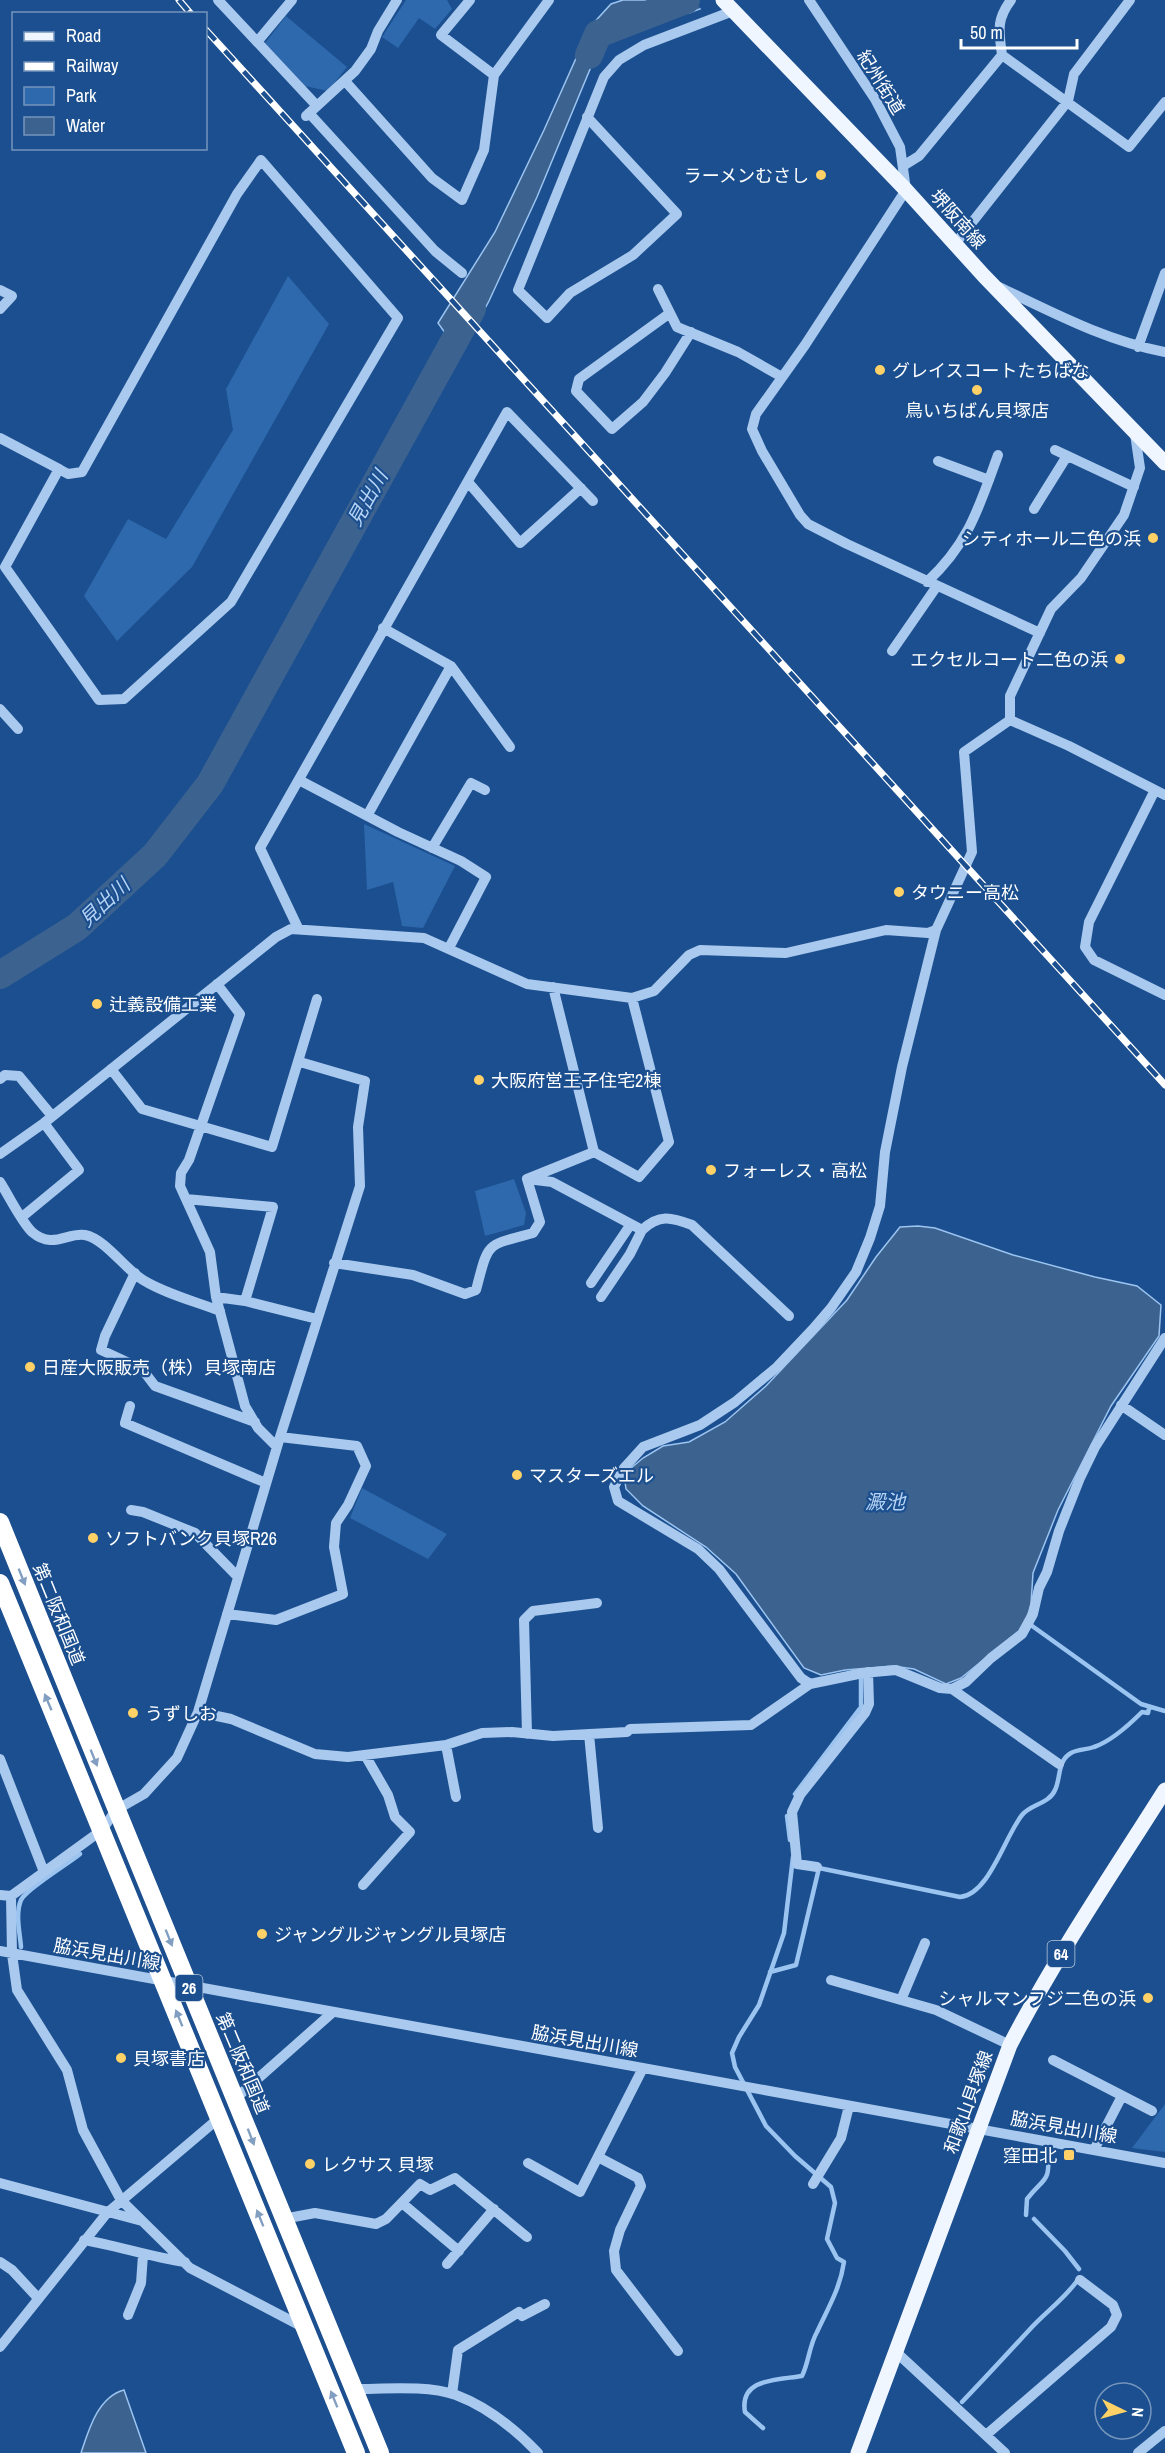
<svg xmlns="http://www.w3.org/2000/svg" width="1165" height="2453" font-family="'Archivo Narrow','Noto Sans JP',sans-serif">
  <rect width="100%" height="100%" fill="#1b4f8f"/>
  <path fill="#2e69ad" d="M406,0H447L452,9L435,29L419,18L398,48L382,37Z
    M286,16L347,67L328,91L305,86L265,43Z
    M288,276L329,324L192,567L117,641L84,596L128,519L166,539L233,430L226,389Z
    M364,824L455,866L423,928L402,926L393,882L367,890Z
    M514,1179L526,1213L524,1225L485,1236L475,1191Z
    M362,1488L447,1534L428,1559L350,1518Z
    M1165,2104V2152L1132,2148Z"/>
  <path fill="#3c6290" stroke="#9cc4f0" stroke-width="1.5" d="M623,0H724L689,13L659,4L623,16L603,38L537,197L489,301L460,354L438,323L495,232L544,130L590,27L611,4Z
    M918,1226L935,1228L1013,1255L1095,1277L1137,1286L1161,1305L1159,1336L1111,1406L1058,1510L1033,1573L1031,1604L1026,1621L1019,1631L961,1678L946,1684L914,1669L893,1666L845,1670L821,1675L804,1668L736,1574L706,1547L643,1506L626,1489L624,1474L643,1458L663,1446L689,1442L725,1422L766,1386L847,1300L876,1257L900,1227Z
    M124,2390L146,2453H81C89,2429 98,2397 124,2390Z"/>
  <path fill="#1b4f8f" d="M693,0H727L725,3L703,11Z"/>
  <g fill="none" stroke-linecap="round" stroke-linejoin="round">
    <path stroke="#9cc4f0" stroke-width="4.5" d="M1028,1623L1141,1704L1165,1711
      M795,1794L861,1707V1675
      M787,1816L790,1840
      M21,1947C20,1933 15,1914 21,1900C26,1889 68,1864 80,1854
      M770,1972L796,1965L819,1868L960,1897C989,1895 1005,1836 1022,1815C1031,1804 1049,1804 1055,1790C1061,1778 1057,1761 1071,1753C1078,1749 1086,1750 1094,1747C1112,1741 1129,1725 1142,1712L1148,1713L1149,1708
      M1026,2215L1027,2199C1045,2176 1050,2184 1048,2151
      M1034,2219L1065,2251L1079,2269
      M962,2402C986,2377 1009,2352 1032,2327C1047,2311 1064,2299 1077,2281
      M763,2428L745,2412C739,2378 778,2380 802,2376C809,2362 809,2346 817,2332C828,2308 840,2289 844,2262L837,2258L827,2239L835,2203L831,2187L795,2156L766,2126L735,2067L732,2053L739,2037L759,2005L784,1933L793,1857"/>
    <path stroke="#3c6290" stroke-width="28" d="M589,55L598,34L686,0
      M0,975L77,927L155,855L210,784L472,309"/>
    <path stroke="#a9c9ee" stroke-width="10" d="M218,0L317,106
      M809,0L875,99L900,147L906,190L805,345L756,414L752,429L762,451L800,515L808,524L847,544L1040,633
      M1011,0C996,20 999,31 1002,55L1129,147L1165,102
      M257,42L292,0
      M494,75L549,0
      M345,81L432,178L462,200L484,150L494,75L441,35L470,0
      M309,113L435,251L462,273
      M306,116L355,71L371,49L378,31L397,0
      M587,117L677,214L633,255L570,293L547,318L518,290L604,77L619,60L644,45L733,11
      M903,166L919,156L1002,55
      M955,244L1068,101L1074,74L1130,0
      M999,287C1052,312 1106,341 1165,352
      M658,289L677,327L738,352L782,377
      M0,290L12,296L0,309
      M670,313L579,379L576,391L612,429L643,402L665,373L691,332
      M1138,347L1165,273
      M1135,434L1140,468L1124,515L1081,578L1051,609L1010,696V720L1069,746L1165,795
      M0,438L59,469L68,474L82,472L237,194L261,160L398,318L231,602L124,699L99,700L5,567L59,469
      M1055,450L1134,487
      M938,461L989,480
      M468,482L520,543L581,488
      M1034,509L1067,456
      M927,582C969,543 979,507 998,455
      M383,628L451,666L510,747
      M892,651L937,586
      M0,709L18,729
      M1010,720L964,752L972,852L936,930L902,1067L885,1152L880,1206L870,1238L856,1272L831,1308L813,1329L777,1367L735,1402L700,1425L643,1447L624,1468L614,1487L618,1501L698,1549L719,1569L801,1678L810,1684L863,1673L896,1670L940,1688L952,1689L966,1682L991,1658L1022,1634L1033,1614L1039,1588L1047,1572L1059,1531L1080,1478L1095,1447L1165,1338
      M299,780L398,832L461,861L486,877L449,948
      M1155,790L1089,922L1085,947L1094,960L1165,995
      M367,816L451,666
      M432,848L471,783L485,790
      M298,928L260,848L507,412L593,501
      M217,984L240,1014L189,1160L181,1173L180,1186L210,1252L216,1297L245,1406L258,1428L277,1447
      M553,987L594,1152
      M111,1069L142,1109L272,1147L317,999
      M0,1079L5,1075L19,1076L52,1116
      M0,1154L44,1123L276,937L291,929L424,938L527,984L632,998L654,991L689,955L700,950L786,953L886,930L928,933L936,930
      M527,1179L552,1182L642,1230C659,1214 671,1217 692,1225L789,1316
      M0,1182C9,1196 21,1221 32,1232C53,1250 67,1232 85,1235C105,1239 125,1269 143,1280C166,1294 194,1301 220,1311
      M186,1199L273,1207L245,1301L216,1297
      M22,1217L79,1170L44,1123
      M334,1263L413,1275L465,1294L476,1290C489,1241 485,1246 533,1233L540,1222L527,1179L594,1152L639,1177L669,1142L632,998
      M135,1273L105,1336L101,1350L142,1369L155,1386L255,1422
      M591,1283L631,1224
      M601,1297L630,1254L642,1230
      M245,1301L317,1319
      M1121,1405L1165,1435
      M130,1406L125,1423L266,1483
      M131,1510L143,1512L195,1533L238,1577
      M227,1614L276,1620L343,1594L334,1547L336,1523L348,1505L366,1466L357,1446L280,1437
      M952,1689L1059,1764
      M198,1712L231,1719L315,1754L348,1757L446,1745L482,1733L512,1732L553,1736L627,1732L630,1729L751,1725L810,1684
      M527,1734L524,1620L533,1611L597,1603
      M589,1734L598,1828
      M446,1745L456,1797
      M0,1759L44,1872
      M817,1867L797,1864L792,1812L800,1795L865,1713L869,1704L868,1672
      M363,1885L410,1832L395,1817L388,1795L365,1755
      M0,1895L11,1896L102,1830L116,1810L144,1794L177,1758L198,1712L280,1437L360,1186L358,1127L365,1081L300,1062
      M11,1896L12,1954L17,1990L67,2070L83,2130L121,2200L190,2268L303,2327
      M0,1951L1165,2163
      M831,1980L936,2010L1010,2045
      M901,2000L925,1943
      M1053,2060L1152,2111
      M236,2098L333,2012
      M1094,2150L1122,2096
      M598,2157L638,2178L641,2186L620,2230L614,2251L616,2270L678,2351
      M528,2163L580,2192L643,2068
      M0,2183L142,2221
      M813,2184L841,2138L849,2106
      M402,2203L459,2251
      M283,2219L315,2213L376,2224L386,2219L420,2184L430,2190L455,2178L527,2237
      M84,2240C119,2246 150,2257 185,2262
      M0,2262L12,2270L38,2298
      M447,2264L494,2209
      M128,2315L141,2283L143,2255
      M0,2347L107,2213L219,2118
      M896,2352L1005,2453
      M354,2389C385,2389 427,2385 456,2395C488,2407 515,2429 538,2453
      M452,2394L458,2350L519,2312L522,2316L545,2304
      M986,2435L1111,2327L1117,2315L1113,2305L1080,2280
      M1138,2453L1165,2431"/>
    <path stroke="#f0f6ff" stroke-width="15" d="M723,0L906,190L984,276L1165,463
      M858,2453L1010,2045C1056,1956 1112,1874 1165,1790"/>
    <path stroke="#fff" stroke-width="18" d="M0,1522C125,1833 254,2142 380,2453
      M0,1583L356,2453"/>
    <defs>
      <path id="rail" d="M179,0L191,14
        M206,30L1165,1085"/>
    </defs>
    <use href="#rail" stroke="#fff" stroke-width="7"/>
    <use href="#rail" stroke="#1b4f8f" stroke-width="4.5" stroke-dasharray="14" stroke-linecap="butt"/>
  </g>
  <defs><path id="oneway-solid" d="M-6-.8H1V-3.2L6.5 0L1 3.2V.8H-6Z" transform="scale(1.5)"/></defs>
  <g fill="#829ec1">
    <use href="#oneway-solid" transform="translate(22 1577) rotate(68)"/>
    <use href="#oneway-solid" transform="translate(48 1702) rotate(-113)"/>
    <use href="#oneway-solid" transform="translate(94 1758) rotate(68)"/>
    <use href="#oneway-solid" transform="translate(169 1938) rotate(68)"/>
    <use href="#oneway-solid" transform="translate(179 2018) rotate(-112)"/>
    <use href="#oneway-solid" transform="translate(251 2137) rotate(69)"/>
    <use href="#oneway-solid" transform="translate(260 2218) rotate(-112)"/>
    <use href="#oneway-solid" transform="translate(334 2399) rotate(-112)"/>
  </g>
  <g fill="#ffd166" stroke="#1b4f8f" stroke-width="2">
    <circle cx="821" cy="175" r="6"/>
    <circle cx="880" cy="370" r="6"/>
    <circle cx="977" cy="390" r="6"/>
    <circle cx="1153" cy="538" r="6"/>
    <circle cx="1120" cy="659" r="6"/>
    <circle cx="899" cy="892" r="6"/>
    <circle cx="97" cy="1004" r="6"/>
    <circle cx="479" cy="1080" r="6"/>
    <circle cx="711" cy="1170" r="6"/>
    <circle cx="30" cy="1367" r="6"/>
    <circle cx="517" cy="1475" r="6"/>
    <circle cx="93" cy="1538" r="6"/>
    <circle cx="133" cy="1713" r="6"/>
    <circle cx="262" cy="1934" r="6"/>
    <circle cx="1148" cy="1998" r="6"/>
    <circle cx="121" cy="2058" r="6"/>
    <rect x="1063" y="2149" width="12" height="12" rx="3"/>
    <circle cx="310" cy="2164" r="6"/>
  </g>
  <g text-anchor="middle" dominant-baseline="central" stroke-width="4.5" stroke-linejoin="round" paint-order="stroke">
    <g fill="#1b4f8f" stroke="#bbcadd" stroke-width="1.5">
      <rect x="1047.5" y="1941" width="27" height="26" rx="4.5"/>
      <rect x="175.5" y="1975" width="27" height="26" rx="4.5"/>
    </g>
    <g font-size="16" font-weight="bold" fill="#fff">
      <text x="1061" y="1954">64</text>
      <text x="189" y="1988">26</text>
    </g>
    <g font-size="18" fill="#fff" stroke="#1b4f8f">
      <text transform="translate(881 82) rotate(58)">紀州街道</text>
      <text transform="translate(958 219) rotate(48)">堺阪南線</text>
      <text transform="translate(59 1614) rotate(68)">第二阪和国道</text>
      <text transform="translate(107 1954) rotate(10)">脇浜見出川線</text>
      <text transform="translate(585 2041) rotate(10)">脇浜見出川線</text>
      <text transform="translate(243 2063) rotate(67)">第二阪和国道</text>
      <text transform="translate(968 2102) rotate(-70)">和歌山貝塚線</text>
      <text transform="translate(1064 2127) rotate(10)">脇浜見出川線</text>
    </g>
    <g font-size="18" fill="#fff" stroke="#1b4f8f" text-anchor="start">
      <text x="809" y="175" text-anchor="end">ラーメンむさし</text>
      <text x="892" y="370">グレイスコートたちばな</text>
      <text x="977" y="410" text-anchor="middle">鳥いちばん貝塚店</text>
      <text x="1141" y="538" text-anchor="end">シティホール二色の浜</text>
      <text x="1108" y="659" text-anchor="end">エクセルコート二色の浜</text>
      <text x="911" y="892">タウニー高松</text>
      <text x="109" y="1004">辻義設備工業</text>
      <text x="491" y="1080">大阪府営王子住宅2棟</text>
      <text x="723" y="1170">フォーレス・高松</text>
      <text x="42" y="1367">日産大阪販売（株）貝塚南店</text>
      <text x="529" y="1475">マスターズエル</text>
      <text x="105" y="1538">ソフトバンク貝塚R26</text>
      <text x="145" y="1713">うずしお</text>
      <text x="274" y="1934">ジャングルジャングル貝塚店</text>
      <text x="1136" y="1998" text-anchor="end">シャルマンフジ二色の浜</text>
      <text x="133" y="2058">貝塚書店</text>
      <text x="1057" y="2155" text-anchor="end">窪田北</text>
      <text x="322" y="2164">レクサス 貝塚</text>
    </g>
    <g font-size="20" font-style="italic" fill="#b5d3f5" stroke="#1b4f8f">
      <text transform="translate(367 498) rotate(-61)">見出川</text>
      <text transform="translate(104 902) rotate(-43)">見出川</text>
      <text x="885" y="1501">澱池</text>
    </g>
  </g>
  <rect x="12" y="12" width="195" height="138" fill="#1b4f8f" stroke="#7695bc" stroke-width="1.5"/>
  <rect x="24" y="32" width="30" height="9" fill="#f0f6ff" stroke="#7695bc" stroke-width="1.5"/>
  <text x="66" y="42" font-size="18" fill="#ffffff">Road</text>
  <rect x="24" y="62" width="30" height="9" fill="#ffffff" stroke="#7695bc" stroke-width="1.5"/>
  <text x="66" y="72" font-size="18" fill="#ffffff">Railway</text>
  <rect x="24" y="87" width="30" height="18" fill="#2e69ad" stroke="#7695bc" stroke-width="1.5"/>
  <text x="66" y="102" font-size="18" fill="#ffffff">Park</text>
  <rect x="24" y="117" width="30" height="18" fill="#3c6290" stroke="#7695bc" stroke-width="1.5"/>
  <text x="66" y="132" font-size="18" fill="#ffffff">Water</text>
  <g transform="translate(1123 2411) rotate(95)"><circle r="28" fill="#1b4f8f" stroke="#7695bc" stroke-width="1.5"/>
  <path d="M0-4.5L10 22L0 15L-10 22Z" fill="#ffd166"/>
  <text y="-9" font-size="16" font-weight="bold" text-anchor="middle" fill="#ffffff">N</text>
  </g>
  <path d="M961 39v9h116v-9" fill="none" stroke="#ffffff" stroke-width="3"/>
  <text x="970" y="39" font-size="18" fill="#ffffff" stroke="#1b4f8f" stroke-width="4.5" paint-order="stroke">50 m</text>
</svg>
